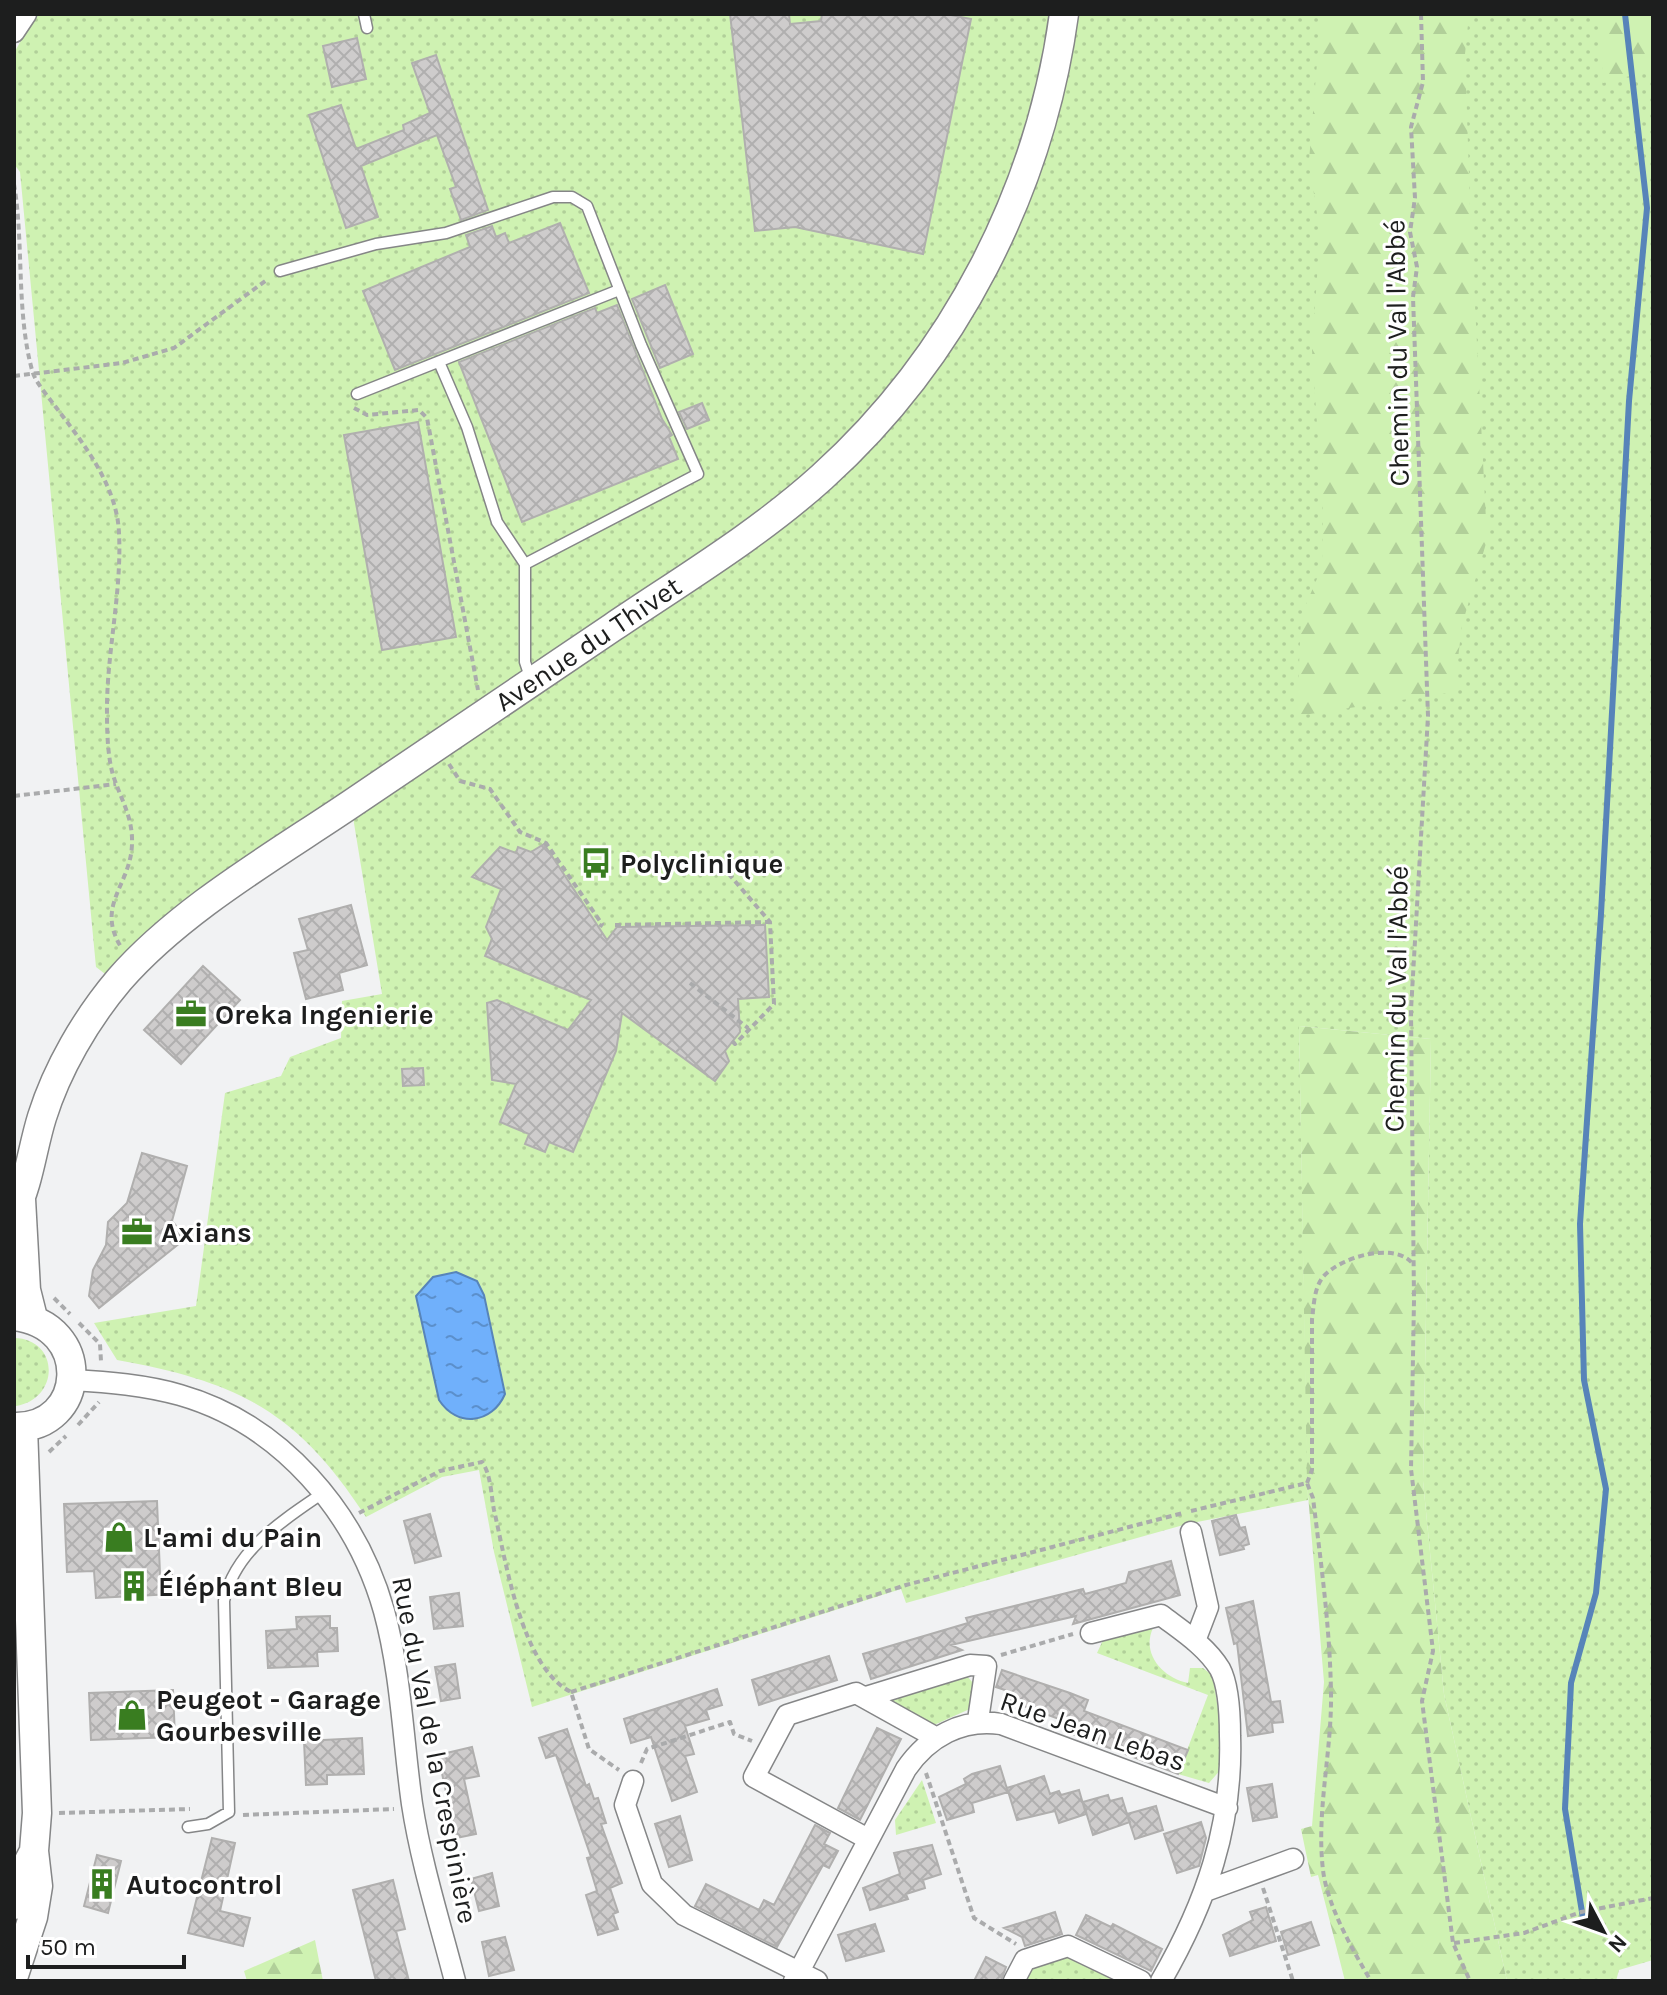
<svg xmlns="http://www.w3.org/2000/svg" width="1667" height="1995" font-family="Karla,sans-serif">
  <defs>
    <pattern id="grass-dots" width="8" height="8" patternUnits="userSpaceOnUse" patternTransform="scale(2)"><rect width="8" height="8" fill="#cff2b2"/><path d="M2 2h.1M6 6h.1" fill="none" stroke="#b1cf99" stroke-width="1.8" stroke-linecap="round"/></pattern>
    <pattern id="forest-firs" width="22" height="20" patternUnits="userSpaceOnUse" patternTransform="scale(2)"><rect width="22" height="20" fill="#cff2b2"/><path d="M5 1l3.5 6h-7zM16 11l3.5 6h-7z" fill="#b1cf99"/></pattern>
    <pattern id="water-ripples" width="26" height="14" patternUnits="userSpaceOnUse" patternTransform="scale(2)"><rect width="26" height="14" fill="#70b0fb"/><path d="M2 4q2-2 4 0t4 0M15 11q2-2 4 0t4 0" fill="none" stroke="#5b8fcb"/></pattern>
    <pattern id="building-cross-hatch" width="8" height="8" patternUnits="userSpaceOnUse" patternTransform="scale(2)"><rect width="8" height="8" fill="#cecccc"/><path d="M0 0l8 8M0 8l8-8" fill="none" stroke="#b0afaf"/></pattern>
  </defs>
  <rect width="100%" height="100%" fill="#f1f2f3"/>
  <path fill="url(#grass-dots)" d="M36,14H1653V1960L1619,1970L1616,1981H1507L1444,1694L1423,1481L1431,1039L1299,1026L1308,1500L1187,1524L906,1603L901,1589L532,1707L494,1552L479,1470L442,1477L366,1517C297,1411 239,1382 117,1360L94,1323L196,1306L225,1093L281,1076L290,1057L341,1038L342,1001L382,994L351,805L117,983L96,967L20,172L14,164V53Z
    M14,1338C60,1339 60,1399 16,1406Z
    M1153,1628C1141,1654 1163,1678 1188,1683L1190,1668H1203L1213,1676L1221,1730L1222,1768L1209,1783L1178,1774L1208,1695L1097,1653L1104,1638Z
    M967,1676L973,1683L972,1708L934,1725L928,1726L887,1699Z
    M922,1780L936,1823L896,1835L895,1820Z
    M1063,1954L1125,1981H1022L1032,1965Z"/>
  <path fill="url(#forest-firs)" d="M1321,14H1469L1465,54L1470,207L1487,540L1462,625L1454,692L1297,716L1301,616L1322,567L1323,513L1312,350L1320,234L1309,161Z
    M1599,14H1653V70L1603,83Z
    M1299,1026L1431,1039L1423,1481L1444,1694L1507,1981H1345L1318,1875L1311,1877L1301,1829L1312,1826L1324,1682L1307,1483Z
    M315,1940L323,1981H247L244,1971Z"/>
  <path fill="url(#water-ripples)" stroke="#5784b9" stroke-width="2" d="M456,1272L477,1281L484,1295L505,1394C492,1424 457,1428 439,1400L416,1296L433,1277Z"/>
  <g fill="none" stroke-linecap="round" stroke-linejoin="round">
    <path stroke="#5784b9" stroke-width="6" d="M1583,1918L1565,1809L1571,1683L1596,1593L1606,1489L1584,1380L1580,1224L1601,914L1629,401L1647,208L1625,14"/>
  </g>
  <path fill="url(#building-cross-hatch)" stroke="#b0afae" stroke-width="2" d="M730,14H789L790,24L821,21L822,14H946L971,19L923,254L795,227L755,231Z
    M357,38L366,79L332,87L323,46Z
    M436,55L488,210L461,220L450,189L456,187L437,135L361,166L378,217L346,228L309,115L341,105L356,149L404,130L403,125L430,113L412,63Z
    M560,223L589,293L395,370L363,291L470,247L466,235L492,226L496,237L505,233L509,243Z
    M665,285L693,354L660,368L632,299Z
    M617,305L662,419L672,435L669,437L678,459L522,522L459,362L595,308L597,313Z
    M702,403L709,420L687,429L679,412Z
    M418,422L456,637L382,650L344,435Z
    M544,844L607,940L617,927L765,925L769,997L738,999L740,1032L725,1051L729,1061L715,1081L622,1013L616,1051L573,1152L549,1142L545,1152L525,1144L529,1134L500,1122L516,1084L492,1080L487,1003L497,1000L568,1030L591,1000L485,956L492,939L486,927L501,889L472,877L500,847L516,853L518,847L531,852Z
    M351,905L367,965L339,973L343,990L306,999L294,953L308,950L299,919Z
    M203,966L240,1000L181,1064L144,1030Z
    M423,1068L424,1085L403,1086L402,1069Z
    M142,1153L187,1166L172,1221L186,1238L99,1308L89,1296L93,1270L106,1245L108,1222L127,1203Z
    M157,1501L160,1574H172L173,1594L96,1598L94,1571L67,1572L64,1504Z
    M430,1514L441,1556L415,1563L404,1521Z
    M1236,1515L1240,1528L1245,1527L1249,1544L1243,1546L1244,1549L1220,1555L1212,1521Z
    M1171,1561L1180,1595L1073,1624L1076,1616L951,1645L962,1650L871,1679L863,1654L968,1623L966,1618L1083,1589L1085,1594L1126,1583L1129,1572Z
    M459,1593L463,1626L434,1629L430,1597Z
    M1253,1601L1271,1702L1280,1701L1283,1722L1272,1723L1273,1732L1248,1736L1237,1643L1234,1644L1226,1608Z
    M330,1616V1628H337L338,1651L317,1652L318,1666L268,1668L266,1631L297,1629L296,1617Z
    M829,1656L837,1680L759,1705L752,1680Z
    M455,1664L460,1698L441,1701L435,1667Z
    M1002,1670L1070,1693L1088,1700L1084,1711L1188,1750L1178,1774L1067,1732L1070,1723L1005,1699L1008,1691L996,1687Z
    M717,1689L722,1705L706,1710L709,1719L685,1726L694,1754L685,1756L697,1792L672,1801L651,1737L631,1743L624,1719Z
    M173,1690L175,1737L91,1740L89,1693Z
    M877,1728L901,1739L860,1820L838,1808Z
    M567,1729L586,1786L589,1784L594,1799L598,1798L606,1823L601,1824L622,1883L610,1888L618,1912L613,1914L618,1929L598,1935L586,1895L597,1891L587,1858L591,1857L556,1755L546,1758L539,1738Z
    M362,1738L364,1774L327,1775V1784L306,1785L304,1741Z
    M472,1747L479,1776L464,1779L476,1834L456,1838L438,1755Z
    M1000,1766L1008,1792L972,1803L974,1812L947,1820L939,1797L966,1784L964,1779L972,1774Z
    M1044,1776L1050,1794L1059,1791L1061,1795L1079,1790L1086,1814L1059,1823L1055,1811L1017,1820L1007,1788Z
    M1272,1784L1277,1817L1253,1821L1247,1788Z
    M1108,1795L1110,1801L1122,1798L1127,1814L1156,1806L1163,1830L1135,1839L1128,1818L1130,1822L1093,1835L1083,1802Z
    M680,1816L692,1860L669,1867L655,1824Z
    M1201,1822L1206,1838L1199,1866L1177,1873L1164,1834Z
    M815,1825L830,1833L824,1844L838,1851L829,1868L823,1865L777,1947L695,1906L706,1884L759,1910L764,1900L774,1905Z
    M212,1838L235,1843L220,1911L250,1918L243,1946L188,1933Z
    M932,1845L941,1874L923,1880L925,1888L906,1894L908,1899L870,1910L863,1888L900,1874L894,1853Z
    M97,1855L121,1861L108,1913L84,1906Z
    M492,1873L499,1906L479,1911L471,1879Z
    M393,1880L405,1929L396,1931L409,1981H376L353,1890Z
    M1266,1907L1276,1941L1230,1956L1223,1935L1253,1920L1250,1912Z
    M1055,1912L1062,1934L1025,1946L1022,1937L1004,1928Z
    M1086,1915L1111,1927L1113,1924L1162,1949L1151,1971L1076,1935Z
    M1311,1922L1319,1945L1288,1955L1281,1932Z
    M875,1924L884,1951L846,1961L838,1935Z
    M505,1937L514,1970L489,1976L482,1942Z
    M986,1957L1006,1967L1001,1981H974Z"/>
  <g fill="none" stroke-linecap="round" stroke-linejoin="round">
    <defs>
      <path id="service" d="M364,14L367,28
        M280,271L376,244L446,233L553,197H572L587,206L641,345L698,474L525,564
        M439,362L467,427L497,522L525,564V662L531,680
        M357,394L619,290
        M188,1827L208,1824L229,1812L224,1601C235,1550 282,1521 323,1493"/>
      <path id="minor" d="M14,32L26,14
        M72,1380C108,1382 145,1385 180,1395C281,1424 356,1512 384,1611C401,1673 403,1740 412,1804C421,1863 440,1923 455,1981
        M1191,1532L1208,1607L1195,1641
        M1091,1633L1161,1615C1182,1631 1206,1646 1220,1669C1229,1686 1230,1716 1230,1736C1233,1826 1206,1903 1161,1981
        M866,1697L970,1665L986,1666L978,1720
        M633,1781L625,1805L652,1884L684,1915L817,1981
        M868,1839L754,1777L787,1715L856,1693L935,1737
        M1208,1890L1293,1859
        M794,1981L906,1769C928,1737 962,1718 1001,1724L1227,1808
        M1014,1981L1025,1960L1068,1946L1141,1981"/>
      <path id="secondary" d="M21,1199L26,1290L33,1318
        M14,1213C29,1183 32,1149 42,1117C57,1069 86,1019 119,980C180,910 274,856 351,804C438,745 525,686 613,627C684,579 759,534 822,477C955,357 1040,190 1064,14
        M14,1316C94,1325 87,1429 14,1427
        M14,1905L21,1876L32,1855
        M14,1975L33,1917L38,1886L34,1851L37,1813L23,1427"/>
    </defs>
    <use href="#service" stroke="#858687" stroke-width="13"/>
    <use href="#minor" stroke="#858687" stroke-width="23"/>
    <use href="#secondary" stroke="#858687" stroke-width="31"/>
    <path stroke="#aaabac" stroke-width="4" stroke-dasharray="6 4" stroke-linecap="butt" d="M1421,14L1423,82L1411,127L1415,198L1410,232L1417,267L1413,297L1428,716L1411,1010L1414,1300L1411,1469L1433,1651L1422,1701L1453,1943L1470,1981
      M14,184C24,243 16,311 32,370C35,382 47,395 55,406C83,443 117,485 119,533C122,594 106,655 107,715C107,734 108,758 113,775C121,800 133,817 132,844C131,885 95,905 121,947
      M14,376L122,363L174,348L268,279
      M354,408L367,415L419,410L427,418L478,690
      M449,764L460,781L490,789L520,832L546,843L602,924L600,927
      M14,796L116,784
      M722,866L770,922L774,1004L735,1044L732,1041
      M615,925L770,922
      M690,983L748,1028
      M54,1298L70,1314
      M79,1323L100,1344L101,1361
      M78,1425L99,1402
      M49,1452L66,1436
      M1307,1483L1312,1470V1319C1314,1305 1314,1288 1323,1277C1340,1257 1395,1241 1413,1264
      M1191,1511L1307,1483L1313,1498C1321,1563 1330,1628 1331,1693C1332,1752 1316,1811 1323,1870C1327,1905 1353,1951 1371,1981
      M359,1513L440,1471L482,1462C491,1474 491,1495 494,1510C506,1561 521,1667 571,1692L589,1749L619,1770
      M1001,1655L1073,1634
      M571,1692L906,1585L1183,1513
      M641,1763L647,1749L730,1722L734,1734L752,1741
      M926,1773L974,1918L1016,1944
      M59,1813L190,1809
      M243,1815L394,1809
      M1263,1888L1293,1981
      M1454,1943L1524,1933L1581,1912L1653,1898"/>
    <use href="#service" stroke="#fff" stroke-width="10"/>
    <use href="#minor" stroke="#fff" stroke-width="20"/>
    <use href="#secondary" stroke="#fff" stroke-width="28"/>
  </g>
  <defs>
    <symbol id="bus-bare" viewBox="-9 -9 18 18"><path d="M-5-6H5V4H4V6H2V4H-2V6H-4V4H-5ZM-3.5-4V0h7V-4ZM-3.5 1.2v1.5H-2V1.2ZM2 1.2v1.5H3.5V1.2Z" fill="#397d20" stroke="#fff" stroke-width="2.5" paint-order="stroke"/></symbol>
    <symbol id="office-bare" viewBox="-9 -9 18 18"><path d="M-6-3h4V-5.5h4V-3h4V5H-6ZM-1-4.5V-3h2v-1.5ZM-6 0V1H6V0Z" fill="#397d20" stroke="#fff" stroke-width="2.5" paint-order="stroke"/></symbol>
    <symbol id="shop-bare" viewBox="-9 -9 18 18"><path d="M-5-2.5h2.3a2.7 3.5 0 0 1 5.4 0H5L5.5 6h-11ZM-1.5-2.5h3a1.5 2.3 0 0 0-3 0Z" fill="#397d20" stroke="#fff" stroke-width="2.5" paint-order="stroke"/></symbol>
    <symbol id="building-bare" viewBox="-9 -9 18 18"><path d="M-4-6H4V6H1V3H-1V6H-4ZM-2.5-4.3h1.7v1.8h-1.7ZM.8-4.3h1.7v1.8H.8ZM-2.5-1h1.7V.8h-1.7ZM.8-1h1.7V.8H.8Z" fill="#397d20" stroke="#fff" stroke-width="2.5" paint-order="stroke"/></symbol>
  </defs>
  <g fill-rule="evenodd">
    <use href="#bus-bare" x="574" y="841" width="44" height="44"/>
    <use href="#office-bare" x="169" y="992" width="44" height="44"/>
    <use href="#office-bare" x="115" y="1210" width="44" height="44"/>
    <use href="#shop-bare" x="97" y="1515" width="44" height="44"/>
    <use href="#building-bare" x="112" y="1564" width="44" height="44"/>
    <use href="#shop-bare" x="110" y="1693" width="44" height="44"/>
    <use href="#building-bare" x="80" y="1862" width="44" height="44"/>
  </g>
  <g text-anchor="middle" dominant-baseline="central" stroke-width="6" stroke-linejoin="round" paint-order="stroke">
    <g font-size="28" fill="#1d1e1e" stroke="#fff">
      <text transform="translate(1397 353) rotate(-91)">Chemin du Val l'Abbé</text>
      <text transform="translate(588 644) rotate(-34)">Avenue du Thivet</text>
      <text transform="translate(1396 999) rotate(-89)">Chemin du Val l'Abbé</text>
      <text transform="translate(1093 1731) rotate(19)">Rue Jean Lebas</text>
      <text transform="translate(435 1750) rotate(79)">Rue du Val de la Crespinière</text>
    </g>
    <g font-size="28" font-weight="bold" fill="#1d1e1e" stroke="#fff" text-anchor="start">
      <text x="620" y="863">Polyclinique</text>
      <text x="215" y="1014">Oreka Ingenierie</text>
      <text x="161" y="1232">Axians</text>
      <text x="143" y="1537">L'ami du Pain</text>
      <text x="158" y="1586">Éléphant Bleu</text>
      <text x="156" y="1699">Peugeot - Garage<tspan x="156" dy="32">Gourbesville</tspan></text>
      <text x="126" y="1884">Autocontrol</text>
    </g>
  </g>
  <rect width="1667" height="1995" fill="none" stroke="#1d1e1e" stroke-width="32"/>
  <g transform="translate(1603 1931) rotate(131)" stroke="#ffffff" stroke-width="6" paint-order="stroke">
  <path d="M0-6L14 30L0 20L-14 30Z" fill="#1d1e1e"/>
  <text y="-12" font-size="22" font-weight="bold" text-anchor="middle" fill="#1d1e1e">N</text>
  </g>
  <path d="M28 1955v12h156v-12" fill="none" stroke="#1d1e1e" stroke-width="4"/>
  <text x="40" y="1955" font-size="24" fill="#1d1e1e" stroke="#ffffff" stroke-width="6" paint-order="stroke">50 m</text>
</svg>
